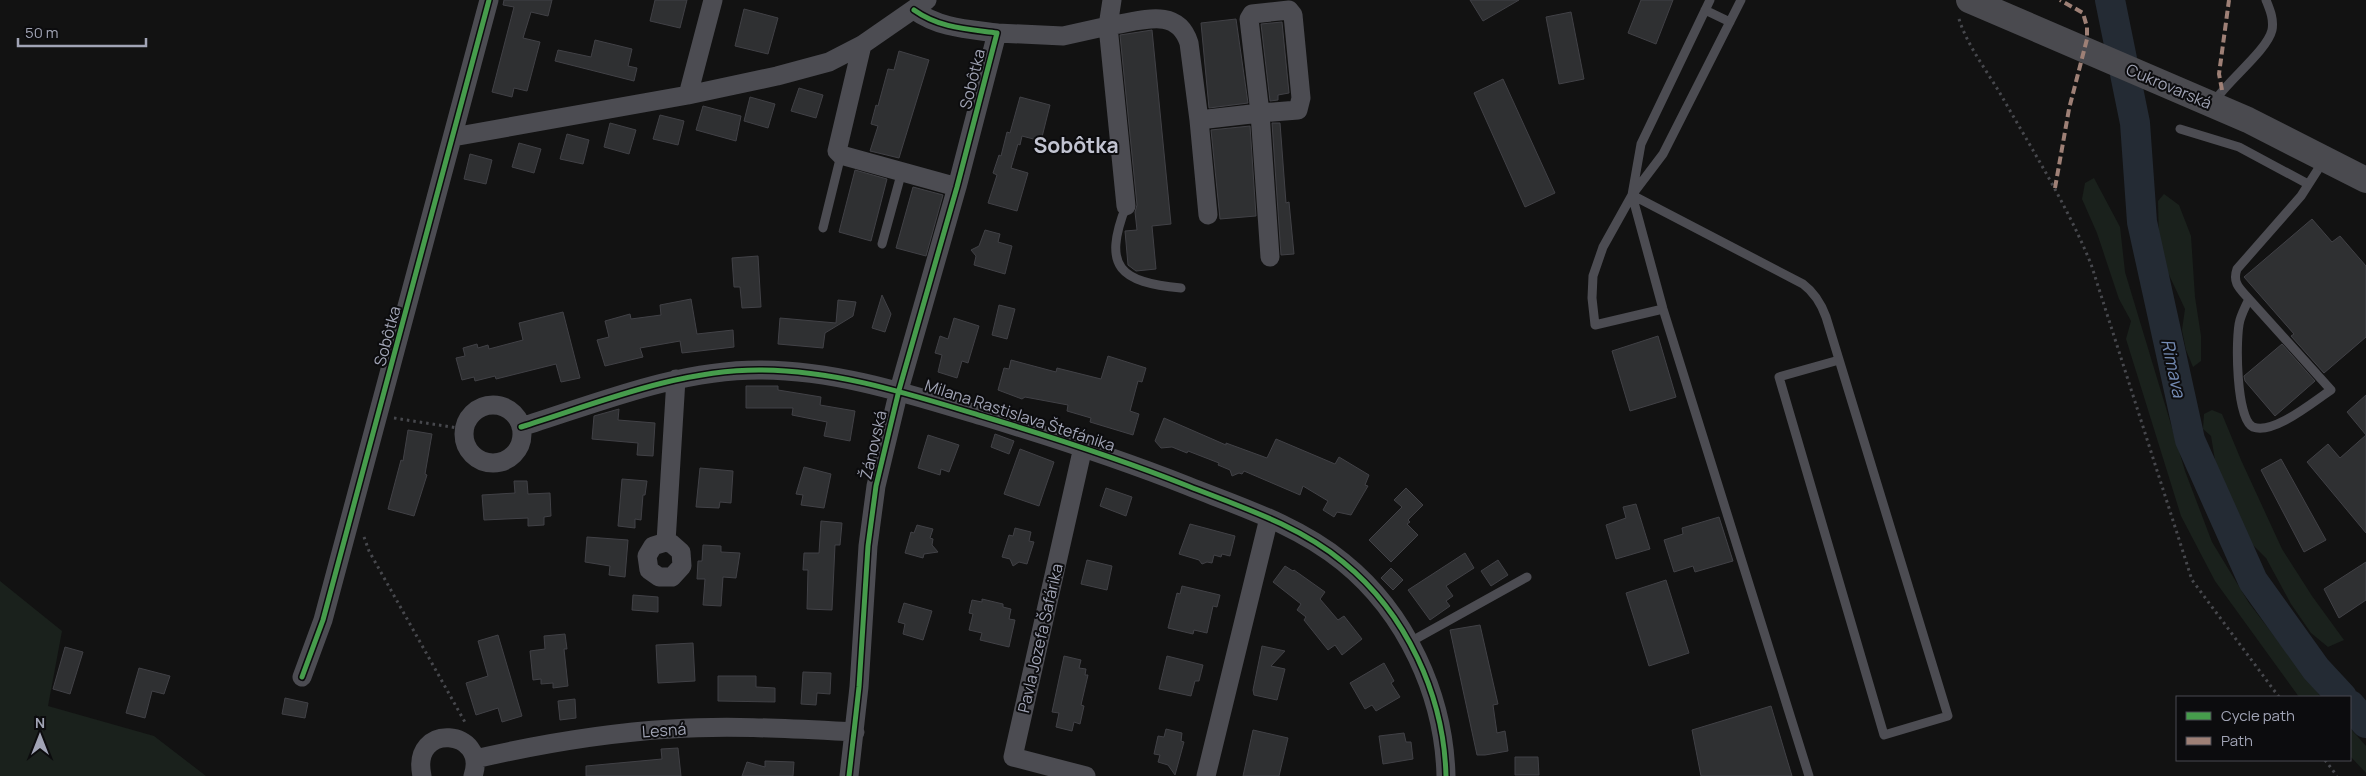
<svg xmlns="http://www.w3.org/2000/svg" width="2366" height="776" font-family="Manrope,sans-serif">
  <rect width="100%" height="100%" fill="#121212"/>
  <path fill="#1a211c" d="M2094,178L2120,227L2125,272L2185,471L2212,542L2249,603L2321,697H2299L2215,581L2181,516L2126,339L2131,321L2119,299L2097,233L2082,199L2085,183Z
    M2164,194L2179,205L2191,236L2195,297L2201,336V361L2193,367L2186,350L2182,330L2185,309L2163,262L2159,243L2158,201Z
    M2212,410L2222,414L2241,460L2282,549L2312,596L2344,640L2328,647L2311,633L2291,604L2266,558L2243,535L2231,509L2216,466L2211,436L2203,429L2204,414Z
    M0,581L62,631L48,706L154,736L206,776H0Z
    M2350,728L2366,746V773L2350,756Z"/>
  <g fill="none" stroke-linecap="round" stroke-linejoin="round">
    <path stroke="#242b34" stroke-width="30" d="M2110,0L2135,123L2142,222L2190,440L2253,581L2316,669L2342,697
      M2350,705L2366,723"/>
  </g>
  <path fill="#2f3032" stroke="#414146" d="M504,0H552L548,16L531,12L523,38L540,42L527,91L514,88L512,97L492,92L514,7L503,5Z
    M655,0H687L680,28L650,21Z
    M1470,0H1519L1483,21Z
    M1641,0H1673L1656,44L1628,33Z
    M744,9L778,18L768,54L735,46Z
    M1571,12L1584,79L1559,84L1546,17Z
    M1236,19L1248,103L1209,108L1201,23Z
    M1282,22L1289,93L1278,95V100L1270,101L1261,24Z
    M1152,30L1171,224L1152,226L1156,269L1136,271L1128,265L1125,231L1137,230L1135,212L1137,205L1120,35Z
    M595,40L632,49L628,66L637,68L634,81L555,61L558,50L591,57Z
    M899,51L929,60L899,158L870,151L878,126L871,124L876,105L878,106L888,69L894,70Z
    M1503,79L1555,193L1525,207L1474,93Z
    M799,88L823,95L816,118L791,111Z
    M750,97L775,104L768,128L744,121Z
    M1020,97L1050,105L1041,141L1022,136L1020,145L1018,144L1011,168L1028,173L1017,211L988,203L997,175L993,173L999,155L1001,156L1007,132L1010,133Z
    M703,106L741,116L736,141L696,130Z
    M660,115L684,121L678,145L653,139Z
    M610,123L636,130L629,154L604,147Z
    M1272,123H1280L1286,203L1289,202L1294,254L1281,255Z
    M1250,126L1256,216L1220,219L1211,130Z
    M567,134L589,140L583,164L560,159Z
    M519,143L541,149L534,173L512,167Z
    M470,154L492,160L486,184L464,179Z
    M855,170L887,179L871,241L839,232Z
    M913,187L943,195L926,256L896,248Z
    M2312,219L2332,242L2340,236L2366,266V337L2324,373L2291,336L2294,334L2244,277Z
    M985,230L1000,234L998,242L1012,246L1005,274L974,265L976,256L971,250L979,246Z
    M758,256L761,307L742,308L740,287H734L732,258Z
    M882,295L891,314L885,332L872,328Z
    M691,299L697,334L733,330L734,347L682,353L680,341L640,348L643,357L605,366L597,340L609,337L605,321L630,314L631,319L661,315L660,305Z
    M838,300L856,302L853,316L825,333L823,348L778,344L780,318L836,323Z
    M999,305L1015,309L1007,339L992,335Z
    M563,312L580,378L561,382L556,364L496,379L495,376L475,381L474,377L462,380L456,358L465,356L463,348L477,344L478,348L488,345L489,349L523,340L519,323Z
    M954,318L979,326L968,363L962,361L957,378L938,372L942,355L935,353L940,336L948,339Z
    M1658,336L1676,397L1630,411L1612,351Z
    M2282,344L2315,381L2275,416L2245,381L2244,376Z
    M1108,356L1146,368L1142,382L1138,381L1130,411L1139,414L1133,435L1090,422L1091,418L1067,411L1068,405L1025,397L1022,399L998,390L1004,368L1009,369L1011,360L1056,372L1057,368L1101,379Z
    M746,386H778V390L821,397L820,405L855,411L850,441L824,436L827,422L792,415L793,408H746Z
    M2366,395V435L2347,412Z
    M619,409L618,420L655,423L653,456L637,455L638,443L592,439L594,416Z
    M1164,418L1226,445V443L1267,458L1276,439L1335,464L1339,457L1369,475L1365,485L1368,486L1351,515L1337,512L1334,517L1323,510L1328,501L1303,486L1300,495L1244,471L1242,474L1239,473L1232,476L1230,470L1218,465L1219,463L1188,451L1187,453L1172,447L1161,448L1155,441Z
    M408,430L432,434L425,474L427,475L414,516L388,509L401,460L403,461Z
    M995,434L1014,441L1009,454L991,447Z
    M928,435L959,445L949,472L941,469L940,475L918,468Z
    M2366,435V533L2307,462L2328,444L2340,458Z
    M1020,449L1054,462L1039,506L1004,494Z
    M2281,459L2326,540L2304,552L2261,470Z
    M804,467L831,474L824,508L801,505L803,495L796,494Z
    M700,468L733,471L731,503L720,502L719,508L696,507Z
    M622,479L647,481L645,495H643L641,520L635,519V528L618,526Z
    M514,481H527L528,494L550,493L551,516L544,517V525L528,526V518L484,520L482,495L515,493Z
    M1106,488L1132,497L1126,516L1100,506Z
    M1406,488L1423,505L1408,520L1410,522L1407,524L1418,535L1391,562L1369,540L1402,507L1394,500Z
    M1636,504L1650,549L1616,559L1606,525L1626,518L1623,507Z
    M1719,517L1733,561L1695,572L1693,566L1674,572L1664,540L1683,534L1682,528Z
    M821,521L842,523L840,545H835L832,610L807,609L808,570H803L804,553H819Z
    M1190,524L1235,536L1230,556L1222,554L1221,557L1214,555L1212,563L1207,562L1202,564L1199,560L1179,554Z
    M917,525L933,529L930,538L933,539L932,545L938,552L924,554L923,558L905,553L911,532L914,533Z
    M1015,528L1031,532L1029,541L1034,542L1027,564L1019,562L1013,566L1010,559L1002,557L1009,535L1013,536Z
    M587,537L628,540L625,577L609,575L610,566L585,562Z
    M703,545L721,546V552L740,553L736,578L723,577L721,606L703,605L705,579H697L698,561H702Z
    M1465,553L1474,568L1446,586L1453,596L1446,601L1450,606L1430,620L1408,590Z
    M1087,560L1112,566L1107,590L1081,584Z
    M1498,560L1508,575L1491,586L1481,571Z
    M2366,562V600L2339,618L2324,589Z
    M1285,566L1293,571L1294,570L1325,592L1320,599L1338,620L1344,616L1362,639L1342,655L1335,645L1328,650L1304,620L1306,617L1297,610L1301,604L1273,582Z
    M1391,568L1403,580L1393,590L1381,578Z
    M1666,580L1689,653L1649,666L1626,593Z
    M1182,586L1220,595L1217,607L1213,606L1207,633L1194,630L1193,634L1168,628L1177,593L1180,594Z
    M633,595L658,597V612L632,610Z
    M982,599L1003,604V607L1011,609L1009,619L1015,620L1009,647L980,640L982,633L969,630L973,614L969,613L972,600L982,602Z
    M904,603L932,611L923,640L903,634L905,624L898,622Z
    M1480,625L1498,704L1493,705L1497,733L1505,731L1508,751L1485,755H1477L1450,630Z
    M565,634L567,649H564L568,686L553,688V683L541,684V679L533,680L530,651L545,649L544,636Z
    M498,635L522,716L502,722L498,708L476,715L466,683L488,676L478,641Z
    M693,643L695,681L658,683L656,645Z
    M1262,646L1285,651L1271,666L1285,669L1277,700L1254,695L1253,690Z
    M65,647L83,652L70,694L53,689Z
    M1064,656L1081,660L1079,668L1086,669L1085,675H1088L1081,705L1084,706L1080,724L1074,722L1072,731L1056,727L1059,713L1052,712Z
    M1167,656L1203,665L1199,681H1195L1191,696L1159,689Z
    M1384,663L1394,681L1391,683L1400,697L1376,711L1372,705L1365,709L1350,683Z
    M139,668L170,676L164,694L152,691L145,718L126,713Z
    M803,672L831,673L830,694L817,693L816,705L801,704Z
    M718,676H756V687L775,688V702L718,701Z
    M285,698L308,703L305,718L282,714Z
    M575,699L576,718L560,720L558,701Z
    M1771,706L1792,776H1701L1692,730Z
    M1166,729L1182,733L1181,741L1184,742L1175,775L1168,765L1158,762L1160,755L1154,754L1158,736L1164,737Z
    M1253,730L1288,738L1279,776H1243Z
    M1404,733L1406,742H1411L1413,759L1383,764L1379,736Z
    M678,748L681,776H586V766L662,759L661,749Z
    M1515,757H1538L1539,775H1515Z
    M765,761L794,762L793,776H742L747,762L765,767Z"/>
  <g fill="none" stroke-linecap="round" stroke-linejoin="round">
    <path stroke="#47484d" stroke-width="3" stroke-dasharray="2.5 4" stroke-linecap="butt" d="M1959,19C1967,45 1987,71 2001,95C2033,151 2067,205 2091,264L2192,580L2279,697
      M394,418L464,429
      M364,537L369,551L466,724
      M2325,760L2337,776"/>
    <path stroke="#4c4c52" stroke-width="9" d="M1741,0L1663,154L1632,195L1663,309L1809,776
      M1705,10L1730,22
      M2214,102C2227,81 2267,51 2272,30C2274,19 2270,10 2266,0
      M2180,129L2239,147L2308,184
      M1632,195L1803,284C1815,293 1821,303 1826,317L1948,716L1884,735L1779,377L1839,360
      M1126,206C1102,268 1120,282 1181,288
      M823,228L841,155
      M882,244L902,171
      M2249,299C2246,305 2242,313 2240,320C2235,337 2236,420 2253,427C2274,435 2314,401 2331,390L2249,299C2240,289 2232,283 2237,269L2301,196L2324,160
      M1663,309L1595,325L1592,298L1593,276L1603,247L1632,195L1641,144L1710,0
      M1410,642L1527,577"/>
    <path stroke="#4c4c52" stroke-width="19" d="M997,33L1063,36L1108,26L1112,0
      M862,45L837,151L841,155L957,187
      M688,95L713,0
      M1199,120L1260,113L1249,19L1252,14L1289,10L1293,15L1301,98L1298,110L1260,113L1270,257
      M453,137L688,95L777,76L829,62L862,45L927,0
      M1126,206L1108,26C1139,22 1177,5 1189,43L1199,120L1208,215
      M464 434a29 29 0 1 1 58 0a29 29 0 1 1-58 0Z
      M521,427C598,403 677,370 759,370C836,370 909,394 982,416C1052,437 1120,459 1188,486C1241,507 1298,525 1343,562C1406,613 1444,695 1446,776
      M1083,447L1013,757L1086,776
      M666,542L672,544L681,552L682,566L672,577H659L649,570L647,556L653,546L666,542L676,379
      M302,677L323,620L489,0
      M475,759C540,744 605,733 671,729C732,725 794,729 855,732
      M422,776C410,721 489,729 473,776
      M849,776L859,687L868,546L876,486L899,390L957,187L997,33C967,29 939,28 914,10
      M1206,776L1269,518"/>
    <path stroke="#4a4a4f" stroke-width="26" d="M1969,0L2248,120L2366,180"/>
    <path stroke="#9e8076" stroke-width="4" stroke-dasharray="8 4" stroke-linecap="butt" d="M2222,90L2219,74L2229,0
      M2055,188L2069,109L2087,39V27L2083,13L2060,0"/>
    <defs>
      <path id="cycleway" d="M521,427C598,403 677,370 759,370C836,370 909,394 982,416C1052,437 1120,459 1188,486C1241,507 1298,525 1343,562C1406,613 1444,695 1446,776
        M302,677L323,620L489,0
        M849,776L859,687L868,546L876,486L899,390L957,187L997,33C967,29 939,28 914,10"/>
    </defs>
    <use href="#cycleway" stroke="#0c0c0e" stroke-width="8"/>
    <use href="#cycleway" stroke="#469c4c" stroke-width="5"/>
  </g>
  <g text-anchor="middle" dominant-baseline="central" stroke-width="4" stroke-linejoin="round" paint-order="stroke">
    <g font-size="16" fill="#a1a4b5" stroke="#0c0c0e">
      <text transform="translate(972 79) rotate(-76)">Sobôtka</text>
      <text transform="translate(2169 86) rotate(23)">Cukrovarská</text>
      <text transform="translate(387 336) rotate(-75)">Sobôtka</text>
      <text transform="translate(1020 415) rotate(18)">Milana Rastislava Štefánika</text>
      <text transform="translate(873 445) rotate(-77)">Žánovská</text>
      <text transform="translate(1040 638) rotate(-77)">Pavla Jozefa Šafárika</text>
      <text transform="translate(664 730) rotate(-4)">Lesná</text>
    </g>
    <g font-size="18" font-style="italic" fill="#748bb4" stroke="#0c0c0e">
      <text transform="translate(2174 368) rotate(78)">Rimava</text>
    </g>
    <g font-size="21" font-weight="bold" fill="#c2c4d1" stroke="#0c0c0e">
      <text x="1076" y="145">Sobôtka</text>
    </g>
  </g>
  <rect x="2176" y="696" width="175" height="65" fill="#0c0c0e" stroke="#484951"/>
  <rect x="2186" y="712" width="25" height="8" fill="#469c4c" stroke="#484951"/>
  <text x="2221" y="721" font-size="15" fill="#a1a4b5">Cycle path</text>
  <rect x="2186" y="737" width="25" height="8" fill="#9e8076" stroke="#484951"/>
  <text x="2221" y="746" font-size="15" fill="#a1a4b5">Path</text>
  <g transform="translate(40 736)" stroke="#0c0c0e" stroke-width="4" paint-order="stroke">
  <path d="M0-4L9 19L0 12L-9 19Z" fill="#a1a4b5"/>
  <text y="-8" font-size="14" font-weight="bold" text-anchor="middle" fill="#a1a4b5">N</text>
  </g>
  <path d="M18 38v8h128v-8" fill="none" stroke="#a1a4b5" stroke-width="2.5"/>
  <text x="25" y="38" font-size="15" fill="#a1a4b5" stroke="#0c0c0e" stroke-width="4" paint-order="stroke">50 m</text>
</svg>
